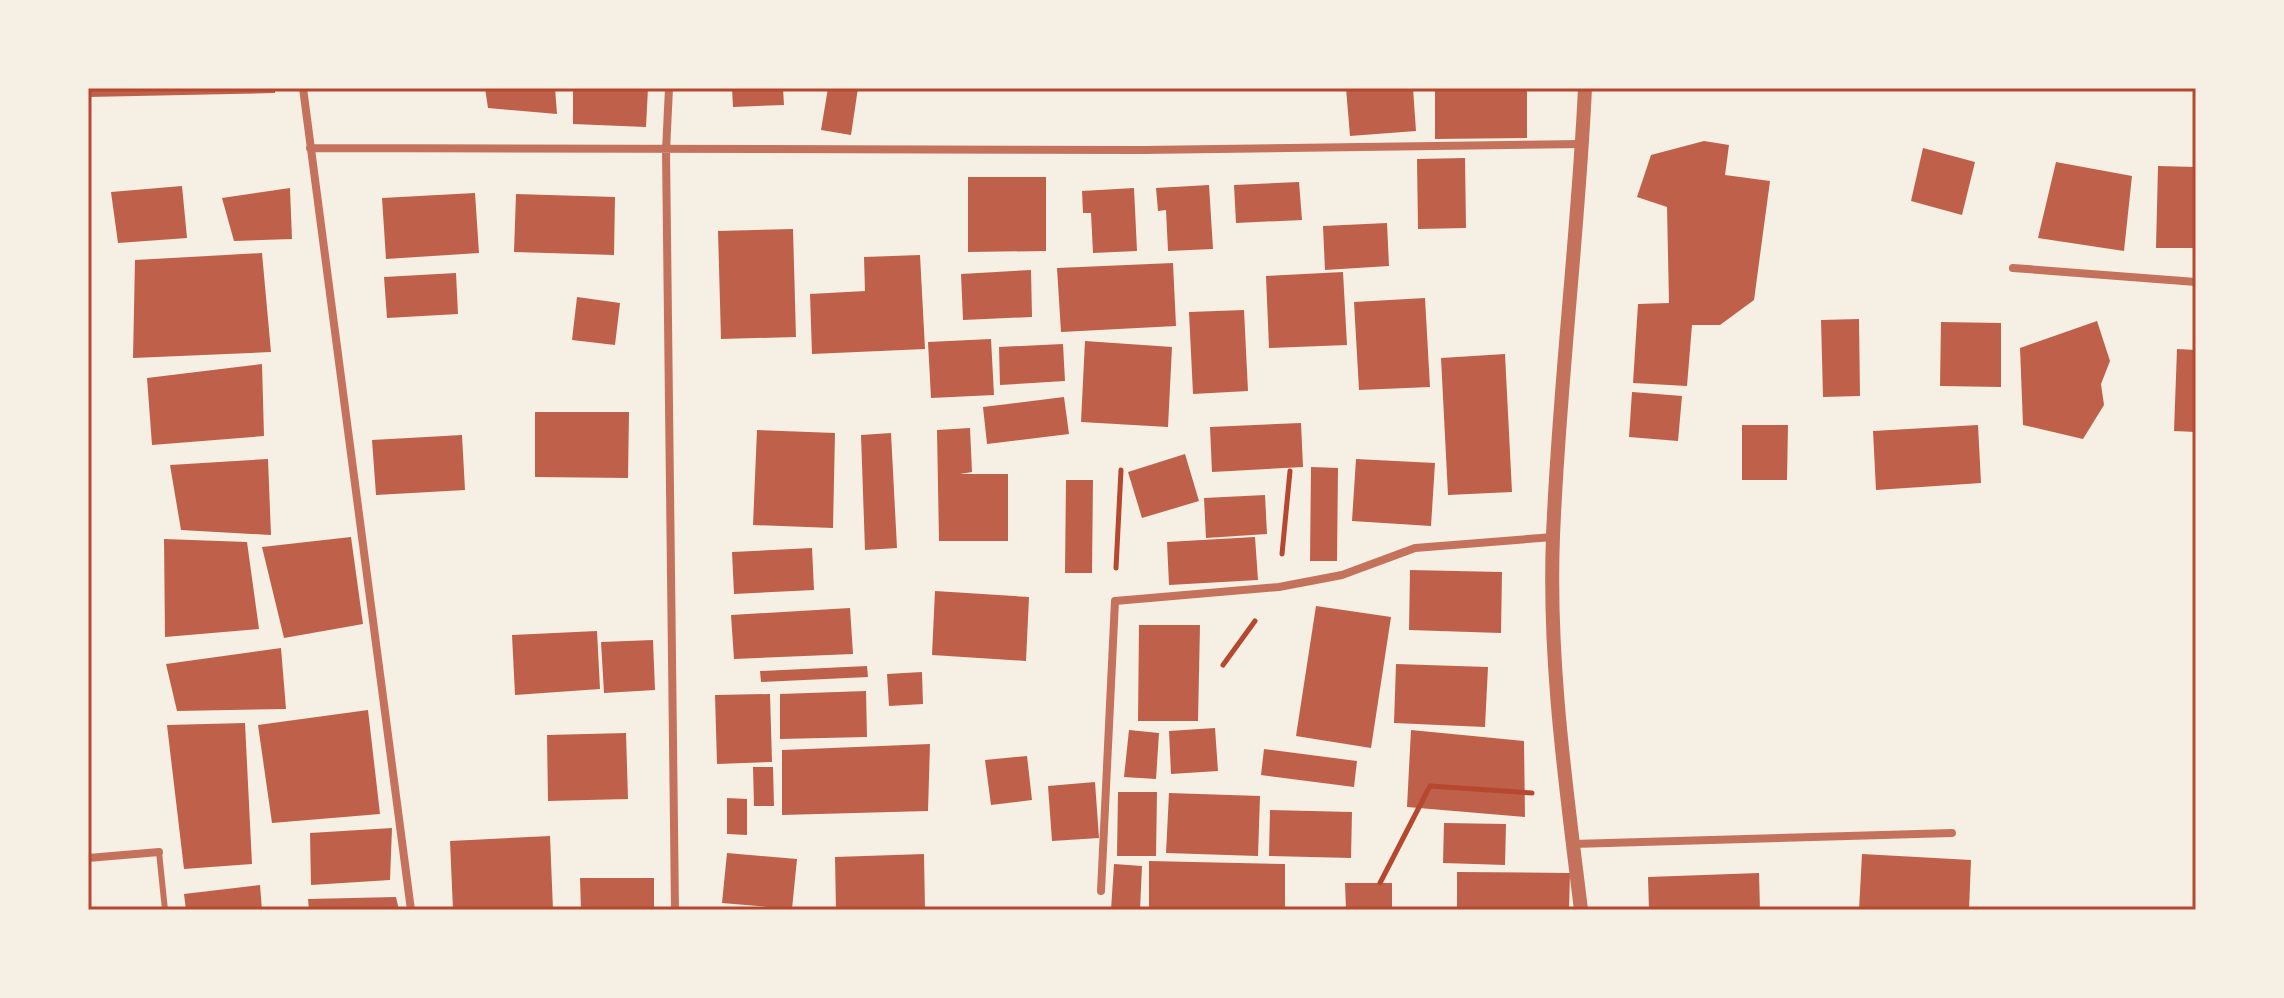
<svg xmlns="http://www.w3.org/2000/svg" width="2284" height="998" font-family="Quicksand,sans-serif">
  <rect width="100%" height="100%" fill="#f6efe4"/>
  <path fill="#bf614a" d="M88,88H275V93L88,97Z
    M485,88H555L557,114L488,108Z
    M573,88H648L646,127L573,124Z
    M732,88H783L784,105L733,107Z
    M828,88H858L851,135L821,130Z
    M1346,88H1413L1416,131L1350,136Z
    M1435,88H1527V138L1435,139Z
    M1704,141L1729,145L1725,175L1770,181L1754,300L1720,325H1692L1687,386L1633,383L1638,304L1669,303L1667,207L1637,197L1651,155Z
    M1923,148L1975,162L1962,215L1911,201Z
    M1465,158L1466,228L1418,229L1417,159Z
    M2056,162L2132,176L2124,251L2038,238Z
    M2158,166L2196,167L2193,248H2156Z
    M968,177H1046V251L968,252Z
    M1299,182L1302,220L1236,223L1234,185Z
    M1209,185L1213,249L1168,251L1166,210L1158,211L1156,188Z
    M182,186L187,238L118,243L111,192Z
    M290,188L292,239L234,241L222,198Z
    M1134,188L1137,251L1093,253L1091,213H1083L1082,191Z
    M475,193L479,253L386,259L382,198Z
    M516,194L615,197L614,255L514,252Z
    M1387,223L1389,266L1325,270L1323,226Z
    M793,229L796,337L721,339L718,231Z
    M262,253L271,352L133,358L135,260Z
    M920,255L925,349L812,354L810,294L865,291L864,257Z
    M1173,263L1176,326L1061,332L1057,268Z
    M1031,270L1032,317L963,320L961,274Z
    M1343,272L1347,345L1269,348L1266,276Z
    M456,273L458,314L387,318L384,277Z
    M577,297L620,303L615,345L572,340Z
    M1425,298L1430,387L1359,390L1354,302Z
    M1244,310L1248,391L1193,394L1189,312Z
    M1859,319L1860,396L1823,397L1821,320Z
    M2097,321L2110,361L2101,384L2104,405L2083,439L2023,425L2020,348Z
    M1941,322L2001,323V387L1940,386Z
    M991,339L994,395L931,398L928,342Z
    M1085,341L1172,347L1168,427L1081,422Z
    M1063,344L1065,381L1000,385L999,347Z
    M2177,349L2196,350V432L2174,431Z
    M1505,354L1512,492L1448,495L1441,358Z
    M262,364L264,436L152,445L147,378Z
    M1632,392L1682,396L1678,441L1629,437Z
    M1064,397L1069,434L987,444L983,407Z
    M535,412H629L628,478L535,477Z
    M1301,423L1303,467L1212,472L1210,427Z
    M1742,425H1788L1787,480H1742Z
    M1978,425L1981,483L1876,490L1873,431Z
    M970,428L972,472L960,474H1008V541H939L937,430Z
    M757,430L835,433L833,528L753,525Z
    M891,433L897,548L865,550L861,435Z
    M462,435L465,490L376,495L372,440Z
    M1185,454L1199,501L1142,518L1128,472Z
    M268,459L271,535L181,530L170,465Z
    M1356,459L1435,463L1431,526L1352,521Z
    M1311,467L1338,468L1337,561H1310Z
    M1066,480H1093L1092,573H1065Z
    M1265,495L1267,534L1206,538L1204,498Z
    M351,537L363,624L284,638L262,547Z
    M1255,537L1258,580L1169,585L1167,542Z
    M164,539L247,542L259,629L165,637Z
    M812,548L814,590L734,594L732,552Z
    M1410,570L1502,572L1501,633L1409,630Z
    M935,591L1029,597L1026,661L932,655Z
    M1316,606L1391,617L1371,748L1296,736Z
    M850,608L853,654L734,659L731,615Z
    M1139,625H1200L1198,721H1138Z
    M597,631L600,689L515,695L512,635Z
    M653,640L655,690L604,693L601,642Z
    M281,648L286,709L177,711L166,664Z
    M1396,664L1488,667L1485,727L1394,723Z
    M867,666L868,677L761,682L760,671Z
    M922,672L923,704L889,706L887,674Z
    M866,691L867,737L780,739V694Z
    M770,694L772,762L717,764L715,695Z
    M368,710L380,814L272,823L258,725Z
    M245,723L252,864L184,869L167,725Z
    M1215,728L1218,771L1171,774L1169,731Z
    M1129,730L1159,733L1156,779L1124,777Z
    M1411,730L1524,741L1525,817L1407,807Z
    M626,733L628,799L548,801L547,735Z
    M930,744L928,811L782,815V750Z
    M1264,749L1357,761L1354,787L1261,775Z
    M1027,756L1032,800L991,805L985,760Z
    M753,767H773L774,806H754Z
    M1095,782L1099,838L1052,841L1048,786Z
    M1118,792H1157L1156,856H1117Z
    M1169,793L1260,796L1258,856L1166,853Z
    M727,798L747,799V835L727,834Z
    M1270,810L1352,812L1351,858L1269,856Z
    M1444,823L1506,824L1505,865L1443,863Z
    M392,828L390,880L311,885L310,833Z
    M550,836L553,910H453L450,841Z
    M727,853L797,859L792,909L722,903Z
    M924,854L925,910H836L835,857Z
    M1862,854L1971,860L1969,910H1859Z
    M1149,861L1285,864V910H1149Z
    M1114,864L1142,866L1140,910H1111Z
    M1457,872L1570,873L1569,910H1457Z
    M1759,873L1760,910H1649L1648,877Z
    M580,878H654V910H581Z
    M1345,883H1392V910H1346Z
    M260,885L262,910H186L184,894Z
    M396,897L399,910H309L308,899Z"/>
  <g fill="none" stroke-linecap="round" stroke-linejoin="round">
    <path stroke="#b5482f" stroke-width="5" d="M1282,554L1290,471
      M1116,568L1121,470
      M1223,665L1255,621
      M1380,883L1430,786L1532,793"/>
    <path stroke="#c5725c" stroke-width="6" d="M159,852L165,910"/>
    <path stroke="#c5725c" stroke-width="8" d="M303,88L411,910
      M669,88L666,151L675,910
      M310,148L1143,150L1582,144
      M2013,268L2196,282
      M1573,844L1952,833
      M88,858L159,852
      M1101,891L1115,601L1279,587L1342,575L1415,548L1553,537"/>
    <path stroke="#c5725c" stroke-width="14" d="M1581,910C1566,786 1548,661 1553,536C1559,386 1578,237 1585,88"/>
  </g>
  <rect width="2284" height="998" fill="none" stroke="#f6efe4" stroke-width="180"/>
  <rect x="90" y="90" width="2104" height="818" fill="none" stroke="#b5482f" stroke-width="3"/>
</svg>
